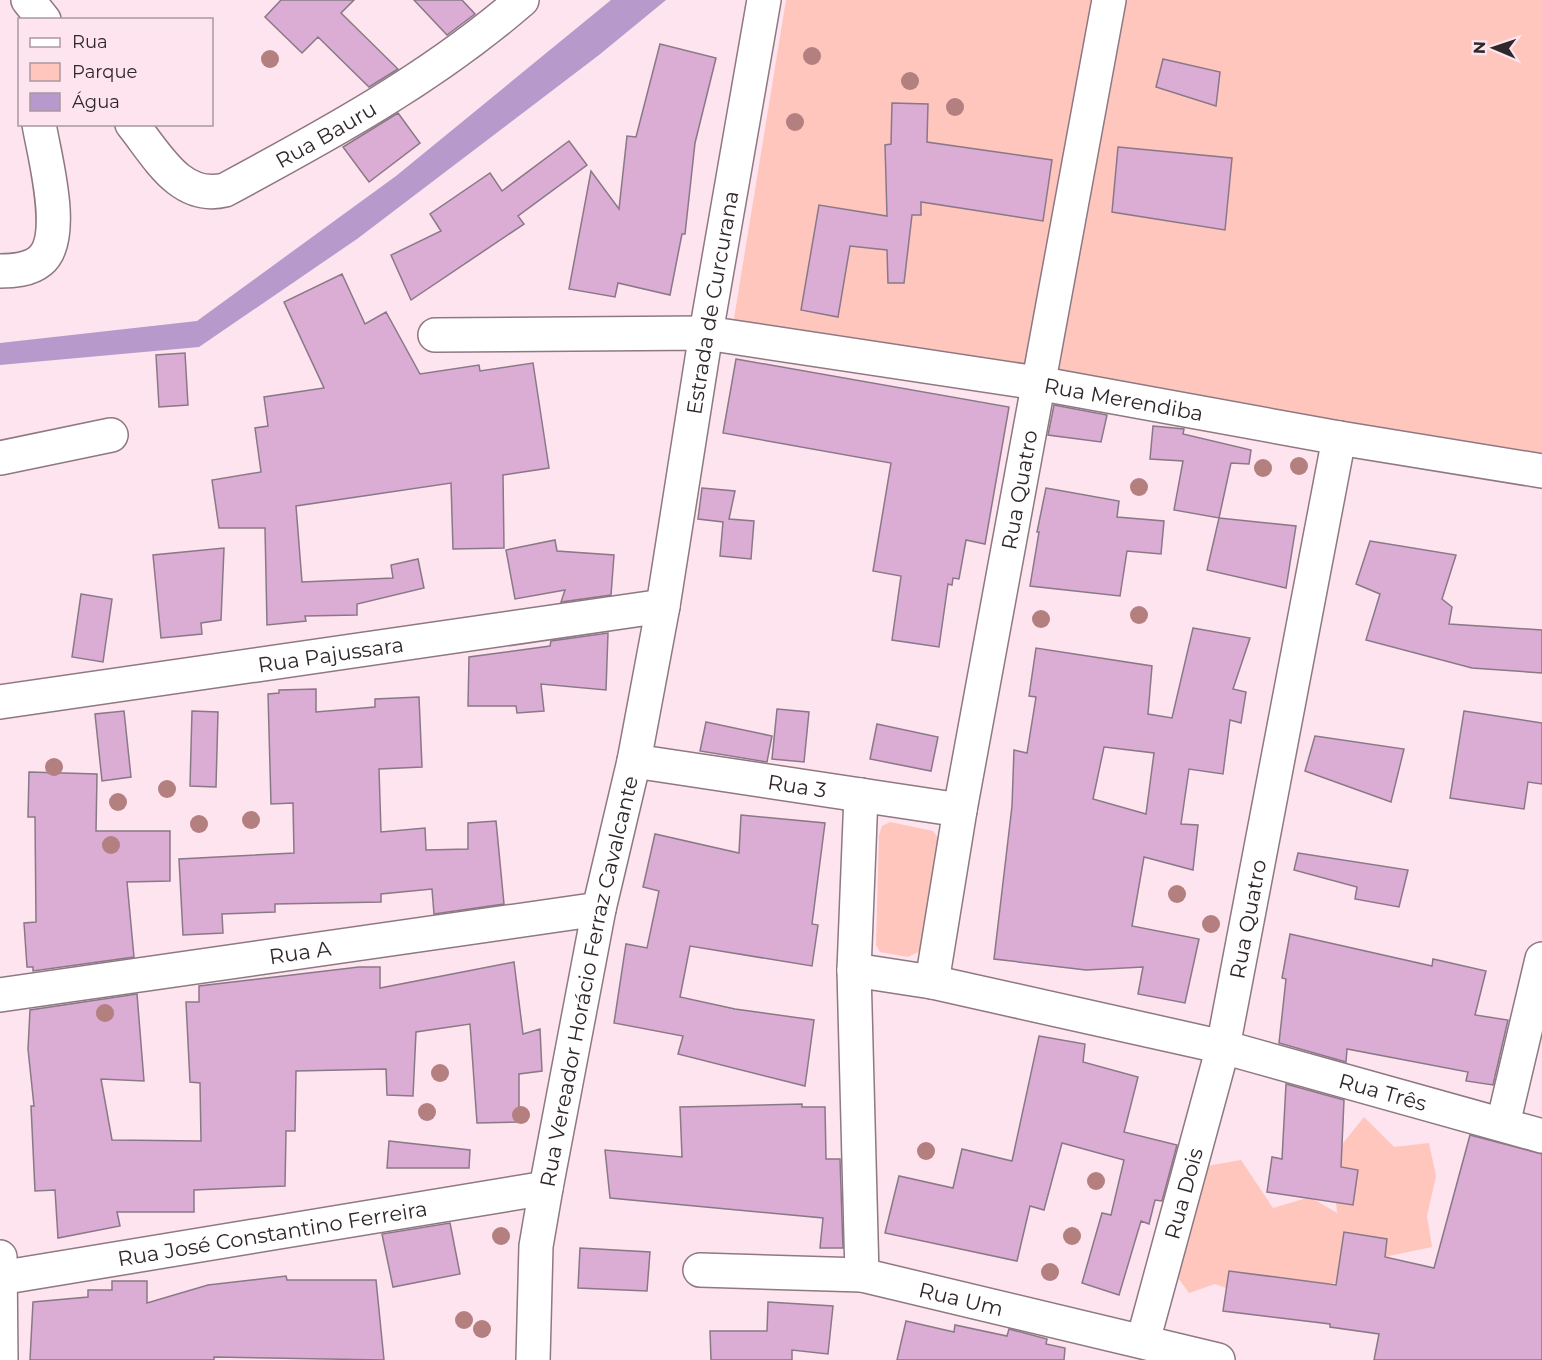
<svg xmlns="http://www.w3.org/2000/svg" width="1542" height="1360" font-family="Montserrat,sans-serif">
  <rect width="100%" height="100%" fill="#fde4ee"/>
  <path fill="#fec6bd" d="M786,0H1542V465L731,337Z
    M890,822L933,831L939,839L922,950L908,957L880,952L876,945L879,835L882,826Z
    M1364,1117L1394,1147L1429,1143L1436,1176L1427,1216L1432,1247L1389,1256L1374,1277L1248,1296L1215,1284L1189,1293L1176,1275L1207,1166L1241,1160L1273,1208L1310,1197L1337,1213L1332,1157Z"/>
  <path fill="#b79acb" d="M611,0H666L599,55L357,239L199,347L0,365V343L197,321L396,176Z"/>
  <path fill="#dbadd5" stroke="#897887" stroke-width="1.5" fill-rule="evenodd" d="M281,0H354L341,13L398,69L369,87L318,37L302,53L265,17Z
    M414,0H462L475,14L447,35Z
    M660,44L716,58L695,143L685,234H682L670,295L618,283L615,297L569,289L591,171L619,209L627,136L636,137Z
    M1163,59L1220,72L1216,106L1156,87Z
    M892,103L928,104L927,142L1052,160L1043,221L921,202V215H912L904,283H888L887,250L850,246L838,317L801,310L819,205L887,216L885,145L891,144Z
    M398,113L420,143L369,182L343,147Z
    M569,141L587,165L518,216L524,224L411,300L391,255L441,231L430,214L490,173L502,191Z
    M1118,147L1232,158L1225,230L1112,212Z
    M342,274L365,324L386,312L420,374L479,365L480,371L533,363L549,468L503,475L504,548L453,549L451,483L296,506L302,582L393,578L391,565L418,559L424,588L357,604V615L305,616L306,621L267,625L265,528H219L212,480L261,472L255,428L268,426L264,397L324,388L284,302Z
    M185,353L188,405L159,407L156,355Z
    M736,359L1009,407L985,544L966,540L959,579L953,578L952,585L948,584L939,647L892,640L901,576L873,571L891,463L723,433Z
    M1054,405L1107,415L1101,442L1048,435Z
    M1153,426L1184,429L1183,434L1251,450L1249,464L1231,463L1219,518L1174,510L1183,461L1150,459Z
    M702,488L735,491L729,519L754,521L751,559L720,556L723,522L698,519Z
    M1046,488L1119,501L1117,517L1164,521L1161,554L1127,551L1120,596L1030,586L1039,532H1037Z
    M1219,518L1296,526L1286,588L1207,570Z
    M555,540L557,551L614,555L611,595L561,602L565,590L515,599L506,550Z
    M1370,541L1456,555L1442,599L1452,607L1449,624L1542,630V673L1472,668L1366,640L1380,594L1356,584Z
    M224,548L221,620L201,623L202,634L161,638L153,555Z
    M81,594L112,599L103,662L72,657Z
    M1193,628L1250,638L1233,689L1246,692L1241,723L1230,720L1223,774L1189,769L1181,824L1198,825L1193,870L1144,857L1132,926L1199,939L1185,1003L1138,994L1143,967L1086,970L994,959L1012,806L1014,750L1027,753L1036,697L1029,696L1036,648L1152,666L1148,714L1172,718ZM1104,747L1154,753L1146,814L1093,799Z
    M608,633L606,690L541,684L544,711L517,713L516,706H468L469,657L550,646L551,641Z
    M316,689V712L375,707V699L419,697L422,767L379,769L381,832L425,828L426,850L468,849V823L496,821L504,904L434,914L432,889L381,894V902L275,904V912L222,914L223,933L183,935L179,859L294,853L293,803L271,804L268,694L279,693V690Z
    M777,709L809,712L804,762L772,759Z
    M124,711L131,777L102,781L95,714Z
    M192,711L218,712L216,787L190,786Z
    M1464,711L1542,723V784L1528,782L1524,809L1450,798Z
    M706,722L772,736L767,762L700,751Z
    M877,724L938,737L931,771L870,759Z
    M1315,736L1404,749L1391,802L1305,771Z
    M29,772L97,774L96,831H170V881L127,882L134,957L33,971V967H27L24,923L36,922L35,817H28Z
    M741,815L825,823L812,924L818,925L812,966L690,946L680,997L735,1009L814,1020L805,1086L678,1054L683,1036L614,1023L626,944L647,948L659,891L643,887L655,834L739,853Z
    M1298,853L1408,870L1399,907L1355,899L1357,887L1294,870Z
    M1290,934L1432,966L1433,959L1486,971L1475,1015L1508,1020L1493,1085L1466,1081L1468,1072L1347,1049L1346,1062L1279,1043L1286,979L1282,978Z
    M514,962L523,1034L540,1029L542,1071L519,1074V1122L477,1123L470,1024L416,1032L413,1096L387,1095L386,1069L296,1071L295,1131H286L285,1186L194,1190V1212H117L120,1226L58,1238L55,1190L35,1191L31,1106H34L28,1049L30,1010L137,994L144,1081L101,1079L112,1140L201,1141L200,1083L190,1082L186,1002H199V986L359,967H380V988Z
    M1039,1036L1085,1044L1083,1062L1138,1077L1124,1132L1177,1145L1162,1201L1155,1200L1149,1224L1141,1221L1119,1295L1082,1283L1102,1213L1111,1215L1124,1160L1062,1143L1044,1210L1030,1206L1017,1261L885,1233L899,1176L953,1188L962,1149L1012,1161Z
    M1286,1084L1344,1100L1341,1167L1358,1170L1353,1205L1267,1192L1272,1157L1282,1159Z
    M802,1104V1107H825L826,1159H840L843,1248H820L823,1218L610,1198L605,1150L682,1157L680,1107Z
    M1470,1135L1542,1154V1360H1374L1379,1334L1330,1327V1324L1223,1311L1229,1271L1336,1285L1344,1232L1387,1239L1385,1257L1434,1268Z
    M389,1141L470,1150L469,1168H387Z
    M450,1223L460,1274L393,1287L382,1234Z
    M580,1248L650,1252L647,1291L578,1288Z
    M286,1276L287,1280H376L384,1360L214,1357V1360H30L33,1302L88,1297V1290H112V1281H147V1303L208,1285Z
    M768,1302L833,1306L828,1354L792,1350V1360H711L710,1331H767Z
    M906,1321L954,1332L955,1325L1007,1336L1009,1329L1047,1339L1046,1344L1065,1348L1064,1360H897Z"/>
  <g fill="none" stroke-linecap="round" stroke-linejoin="round">
    <defs>
      <g id="minor">
        <path d="M28,0L44,20"/>
        <path id="s1" d="M132,124C157,155 180,201 225,190C329,134 432,78 522,0"/>
        <path d="M0,271C13,271 29,270 40,261C68,239 44,155 39,124"/>
        <path id="s2" d="M435,335L706,333L1037,383L1339,438L1542,471"/>
        <path d="M0,458L111,435"/>
        <path id="s3" d="M0,702L663,606"/>
        <path id="s4" d="M634,761L960,810"/>
        <path d="M861,795L854,970L862,1275"/>
        <path id="s5" d="M854,970L932,982L1223,1047L1542,1136"/>
        <path id="s6" d="M932,982L960,810L1109,0"/>
        <path id="s7" d="M0,995L599,909"/>
        <path d="M1503,1124L1542,959"/>
        <path d="M0,1257L1,1360"/>
        <path id="s8" d="M700,1270L862,1275L1218,1360"/>
        <path id="s9" d="M0,1278L546,1188"/>
        <path id="s10" d="M1143,1341L1223,1047L1339,438"/>
      </g>
      <g id="primary">
        <path id="s11" d="M533,1360L536,1246L546,1188L599,909L634,761L663,606L706,333L764,0"/>
      </g>
    </defs>
    <use href="#minor" stroke="#8e7882" stroke-width="36"/>
    <use href="#primary" stroke="#8e7882" stroke-width="36"/>
    <use href="#minor" stroke="#fff" stroke-width="33"/>
    <use href="#primary" stroke="#fff" stroke-width="33"/>
  </g>
  <g fill="#b37f7f">
    <circle cx="812" cy="56" r="9"/>
    <circle cx="270" cy="59" r="9"/>
    <circle cx="910" cy="81" r="9"/>
    <circle cx="955" cy="107" r="9"/>
    <circle cx="795" cy="122" r="9"/>
    <circle cx="1299" cy="466" r="9"/>
    <circle cx="1263" cy="468" r="9"/>
    <circle cx="1139" cy="487" r="9"/>
    <circle cx="1139" cy="615" r="9"/>
    <circle cx="1041" cy="619" r="9"/>
    <circle cx="54" cy="767" r="9"/>
    <circle cx="167" cy="789" r="9"/>
    <circle cx="118" cy="802" r="9"/>
    <circle cx="251" cy="820" r="9"/>
    <circle cx="199" cy="824" r="9"/>
    <circle cx="111" cy="845" r="9"/>
    <circle cx="1177" cy="894" r="9"/>
    <circle cx="1211" cy="924" r="9"/>
    <circle cx="105" cy="1013" r="9"/>
    <circle cx="440" cy="1073" r="9"/>
    <circle cx="427" cy="1112" r="9"/>
    <circle cx="521" cy="1115" r="9"/>
    <circle cx="926" cy="1151" r="9"/>
    <circle cx="1096" cy="1181" r="9"/>
    <circle cx="501" cy="1236" r="9"/>
    <circle cx="1072" cy="1236" r="9"/>
    <circle cx="1050" cy="1272" r="9"/>
    <circle cx="464" cy="1320" r="9"/>
    <circle cx="482" cy="1329" r="9"/>
  </g>
  <g text-anchor="middle" dominant-baseline="central" stroke-width="6" stroke-linejoin="round" paint-order="stroke">
    <g font-size="21" fill="#30272b" stroke="#fde4ee">
      <text stroke="none"><textPath href="#s1" startOffset="237">Rua Bauru</textPath></text>
      <text stroke="none"><textPath href="#s11" startOffset="1074">Estrada de Curcurana</textPath></text>
      <text stroke="none"><textPath href="#s2" startOffset="694">Rua Merendiba</textPath></text>
      <text stroke="none"><textPath href="#s6" startOffset="500">Rua Quatro</textPath></text>
      <text stroke="none"><textPath href="#s3" startOffset="334">Rua Pajussara</textPath></text>
      <text stroke="none"><textPath href="#s4" startOffset="165">Rua 3</textPath></text>
      <text stroke="none"><textPath href="#s10" startOffset="435">Rua Quatro</textPath></text>
      <text stroke="none"><textPath href="#s7" startOffset="303">Rua A</textPath></text>
      <text stroke="none"><textPath href="#s11" startOffset="384">Rua Vereador Horácio Ferraz Cavalcante</textPath></text>
      <text stroke="none"><textPath href="#s5" startOffset="543">Rua Três</textPath></text>
      <text stroke="none"><textPath href="#s10" startOffset="153">Rua Dois</textPath></text>
      <text stroke="none"><textPath href="#s9" startOffset="276">Rua José Constantino Ferreira</textPath></text>
      <text stroke="none"><textPath href="#s8" startOffset="264">Rua Um</textPath></text>
    </g>
  </g>
  <rect x="18" y="18" width="195" height="108" fill="#fde4ee" stroke="#ab98a0" stroke-width="1.5"/>
  <rect x="30" y="38" width="30" height="9" fill="#ffffff" stroke="#ab98a0" stroke-width="1.5"/>
  <text x="72" y="48" font-size="18" fill="#30272b">Rua</text>
  <rect x="30" y="63" width="30" height="18" fill="#fec6bd" stroke="#ab98a0" stroke-width="1.5"/>
  <text x="72" y="78" font-size="18" fill="#30272b">Parque</text>
  <rect x="30" y="93" width="30" height="18" fill="#b79acb" stroke="#ab98a0" stroke-width="1.5"/>
  <text x="72" y="108" font-size="18" fill="#30272b">Água</text>
  <g transform="translate(1494 48) rotate(272)" stroke="#fde4ee" stroke-width="4.5" paint-order="stroke">
  <path d="M0-4.5L10 22L0 15L-10 22Z" fill="#30272b"/>
  <text y="-9" font-size="16" font-weight="bold" text-anchor="middle" fill="#30272b">N</text>
  </g>
</svg>
